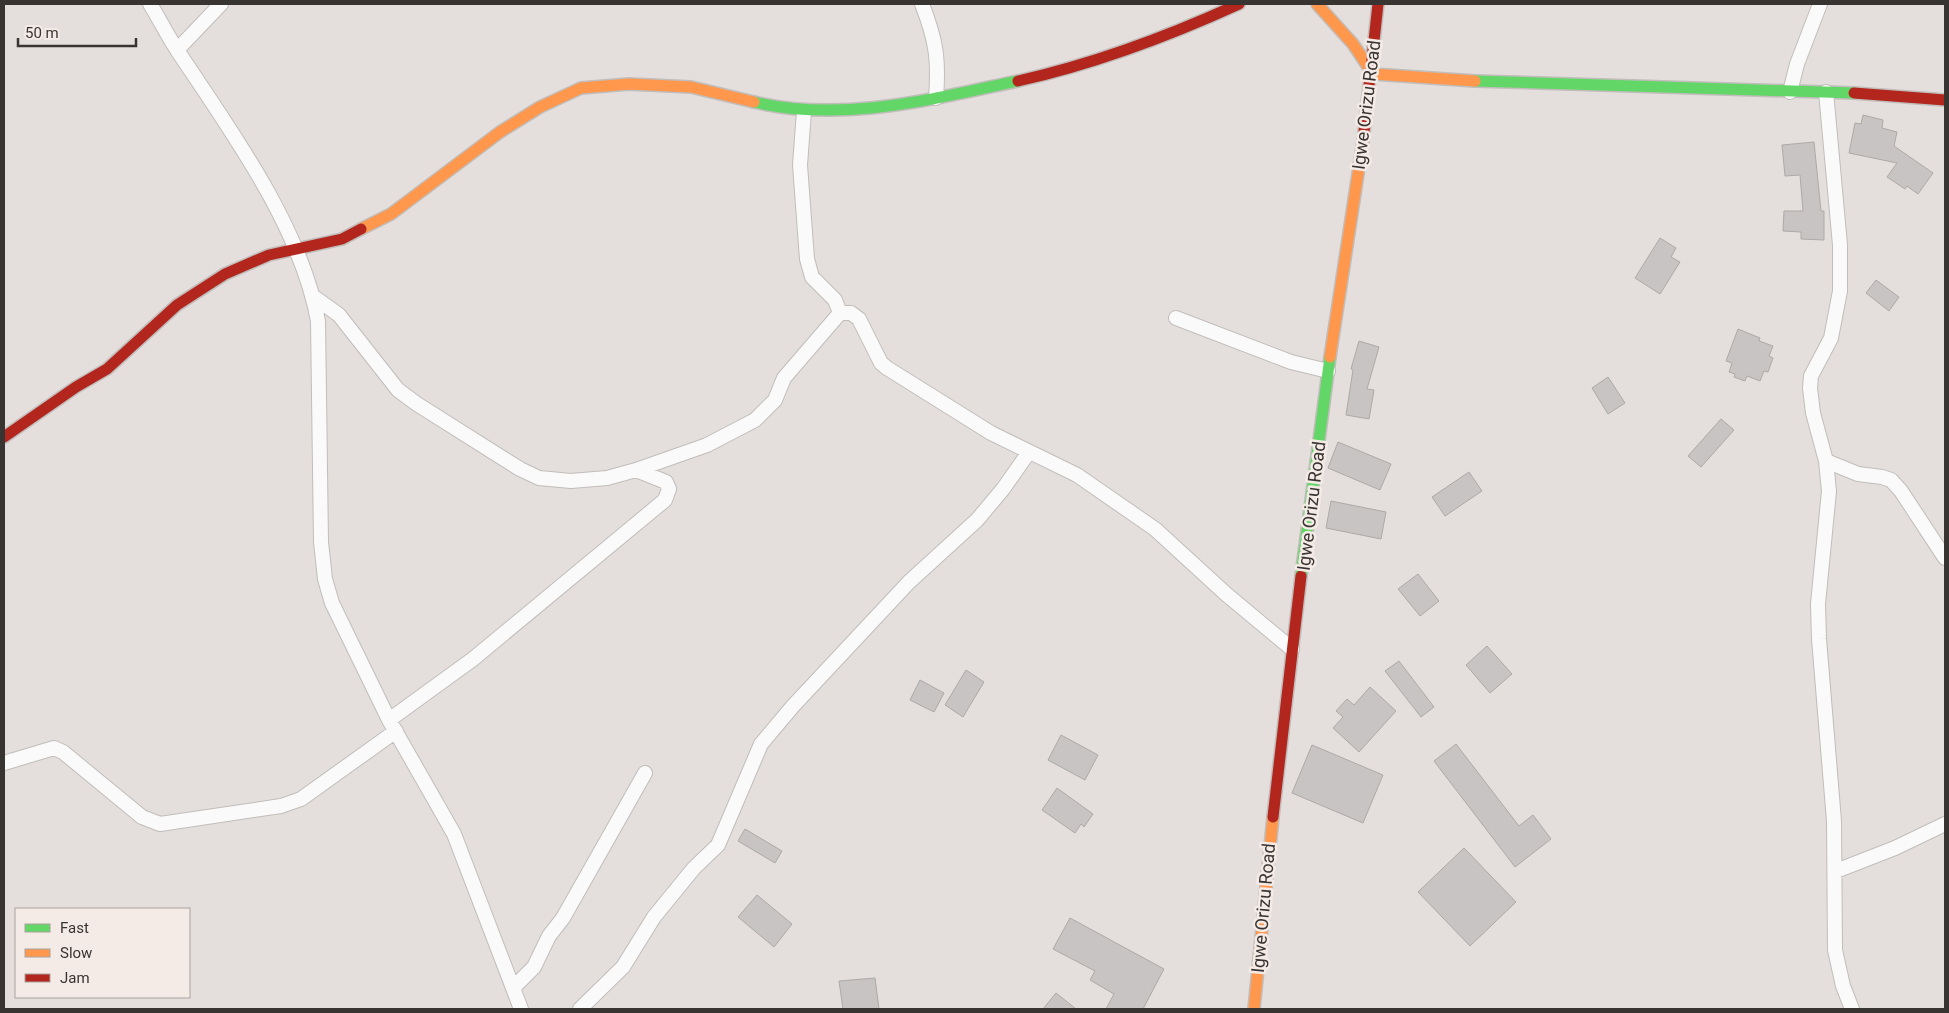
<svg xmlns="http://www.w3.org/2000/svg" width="1949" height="1013" font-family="Roboto,sans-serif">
  <rect width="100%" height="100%" fill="#e4dfdc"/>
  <path fill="#c8c4c3" stroke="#aca9a7" d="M1863,115L1883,120L1882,128L1897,132L1894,146L1933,173L1918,194L1907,186L1905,189L1887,177L1897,163L1849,153L1855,123L1861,124Z
    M1814,142L1821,211H1824V240L1801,239V232L1783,231L1784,211H1803L1800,175L1785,176L1782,145Z
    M1660,238L1676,248L1671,257L1680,262L1660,294L1635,278Z
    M1876,280L1899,297L1889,311L1866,293Z
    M1738,329L1760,338L1759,341L1773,346L1769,356L1773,358L1768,372L1764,371L1760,381L1747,376L1745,381L1734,377L1735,374L1729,372L1732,363L1726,361Z
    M1359,341L1379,347L1367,389L1374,390L1369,419L1346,415L1353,370L1351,369Z
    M1608,377L1625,403L1608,414L1592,388Z
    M1721,419L1734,430L1701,467L1688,456Z
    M1338,442L1391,464L1380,490L1328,468Z
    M1469,472L1482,491L1445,516L1432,497Z
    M1331,501L1386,512L1381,539L1326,528Z
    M1418,574L1439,601L1420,616L1398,589Z
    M1487,646L1512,674L1490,693L1466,665Z
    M1399,661L1434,707L1421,717L1385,671Z
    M966,670L984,682L963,717L945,705Z
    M920,680L944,693L934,712L910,700Z
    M1370,687L1396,711L1359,752L1333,728L1343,717L1336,711L1347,699L1354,705Z
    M1061,735L1098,755L1085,780L1048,760Z
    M1456,744L1519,826L1533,815L1551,839L1515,867L1434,761Z
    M1312,745L1383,775L1363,823L1292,793Z
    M1057,788L1093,814L1084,827L1081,824L1075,833L1042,810Z
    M745,829L782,851L775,863L738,841Z
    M1464,848L1516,902L1470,946L1418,892Z
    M757,895L792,924L774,947L738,917Z
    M1070,918L1164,969L1143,1009H1106L1114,994L1090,980L1095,971L1053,949Z
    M875,978L879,1009H843L839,981Z
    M1056,993L1076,1009H1043Z"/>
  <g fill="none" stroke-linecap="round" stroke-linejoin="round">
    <defs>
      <path id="street" d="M150,4C160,20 168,37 179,53C231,131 301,227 318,321L321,542L325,579L332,603L389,720L454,834L521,1009
        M922,4C936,40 939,59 936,98
        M177,50L221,4
        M1790,92L1797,64L1820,4
        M1826,92L1840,245V291L1831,338L1811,376L1810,388L1813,413L1826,461L1829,491L1818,604L1819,639L1834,821L1835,950L1843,986L1852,1009
        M804,111L800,165L807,259L812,277L835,300L840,313
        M314,297L339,315L398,390L417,404L520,469L539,478L571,481L607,478L636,470L707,445L755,420L775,400L784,378L840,313
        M840,313H851L859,319L881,363L887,368L991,433L1077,475L1155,529L1226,594L1292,649
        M1176,318L1291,362L1328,371
        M1826,461L1858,474L1882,477L1891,480L1901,491L1945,558
        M389,720L473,659L665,500L669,489L666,482L636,470
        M4,763L54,748L63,752L142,817L160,824L281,806L301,799L396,731
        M1836,871L1895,848L1945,824
        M514,987L534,967L549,936L563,918L645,773
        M580,1009L623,967L654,917L694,868L718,845L761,744L793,706L909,582L977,520L1003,489L1029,452"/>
      <path id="fast" d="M1475,81L1854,93
        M754,102C842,123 932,99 1018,81
        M1301,576L1330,357"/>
      <path id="slow" d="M1317,4L1353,44L1373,74L1475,81
        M361,229L391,214L500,132L540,107L581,88L629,84L691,87L754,102
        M1330,357L1363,141
        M1254,1009L1273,817"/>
      <path id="jam" d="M1018,81C1094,64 1169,36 1239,4
        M1854,93L1945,100
        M1363,141L1378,4
        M4,437L76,387L107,369L177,305L225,274L269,255L342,239L361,229
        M1273,817L1301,576"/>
    </defs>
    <use href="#street" stroke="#c1bdbb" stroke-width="16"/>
    <use href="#fast" stroke="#c1bdbb" stroke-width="14"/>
    <use href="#slow" stroke="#c1bdbb" stroke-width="14"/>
    <use href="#jam" stroke="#c1bdbb" stroke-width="14"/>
    <use href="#street" stroke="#fbfafa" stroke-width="14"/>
    <use href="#fast" stroke="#63d668" stroke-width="11"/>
    <use href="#slow" stroke="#ff974d" stroke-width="11"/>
    <use href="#jam" stroke="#b3261e" stroke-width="11"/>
  </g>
  <g text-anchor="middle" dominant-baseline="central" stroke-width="5" stroke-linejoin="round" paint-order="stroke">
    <g font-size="18" fill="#383432" stroke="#f5ebe6">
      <text transform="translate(1366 105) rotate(-83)">Igwe Orizu Road</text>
      <text transform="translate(1311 506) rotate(-83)">Igwe Orizu Road</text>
      <text transform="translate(1263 908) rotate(-85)">Igwe Orizu Road</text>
    </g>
  </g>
  <rect width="1949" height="1013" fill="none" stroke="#383432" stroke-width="10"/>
  <rect x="15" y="908" width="175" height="90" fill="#f5ebe6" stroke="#a9a29e"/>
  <rect x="25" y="924" width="25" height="8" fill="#63d668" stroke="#a9a29e"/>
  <text x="60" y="933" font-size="15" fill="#383432">Fast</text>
  <rect x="25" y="949" width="25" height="8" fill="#ff974d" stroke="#a9a29e"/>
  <text x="60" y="958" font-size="15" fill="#383432">Slow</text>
  <rect x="25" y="974" width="25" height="8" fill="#b3261e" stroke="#a9a29e"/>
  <text x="60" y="983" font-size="15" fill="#383432">Jam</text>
  <path d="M18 38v8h118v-8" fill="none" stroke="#383432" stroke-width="2.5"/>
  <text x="25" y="38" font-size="15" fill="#383432" stroke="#f5ebe6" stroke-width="4" paint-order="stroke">50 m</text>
</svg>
